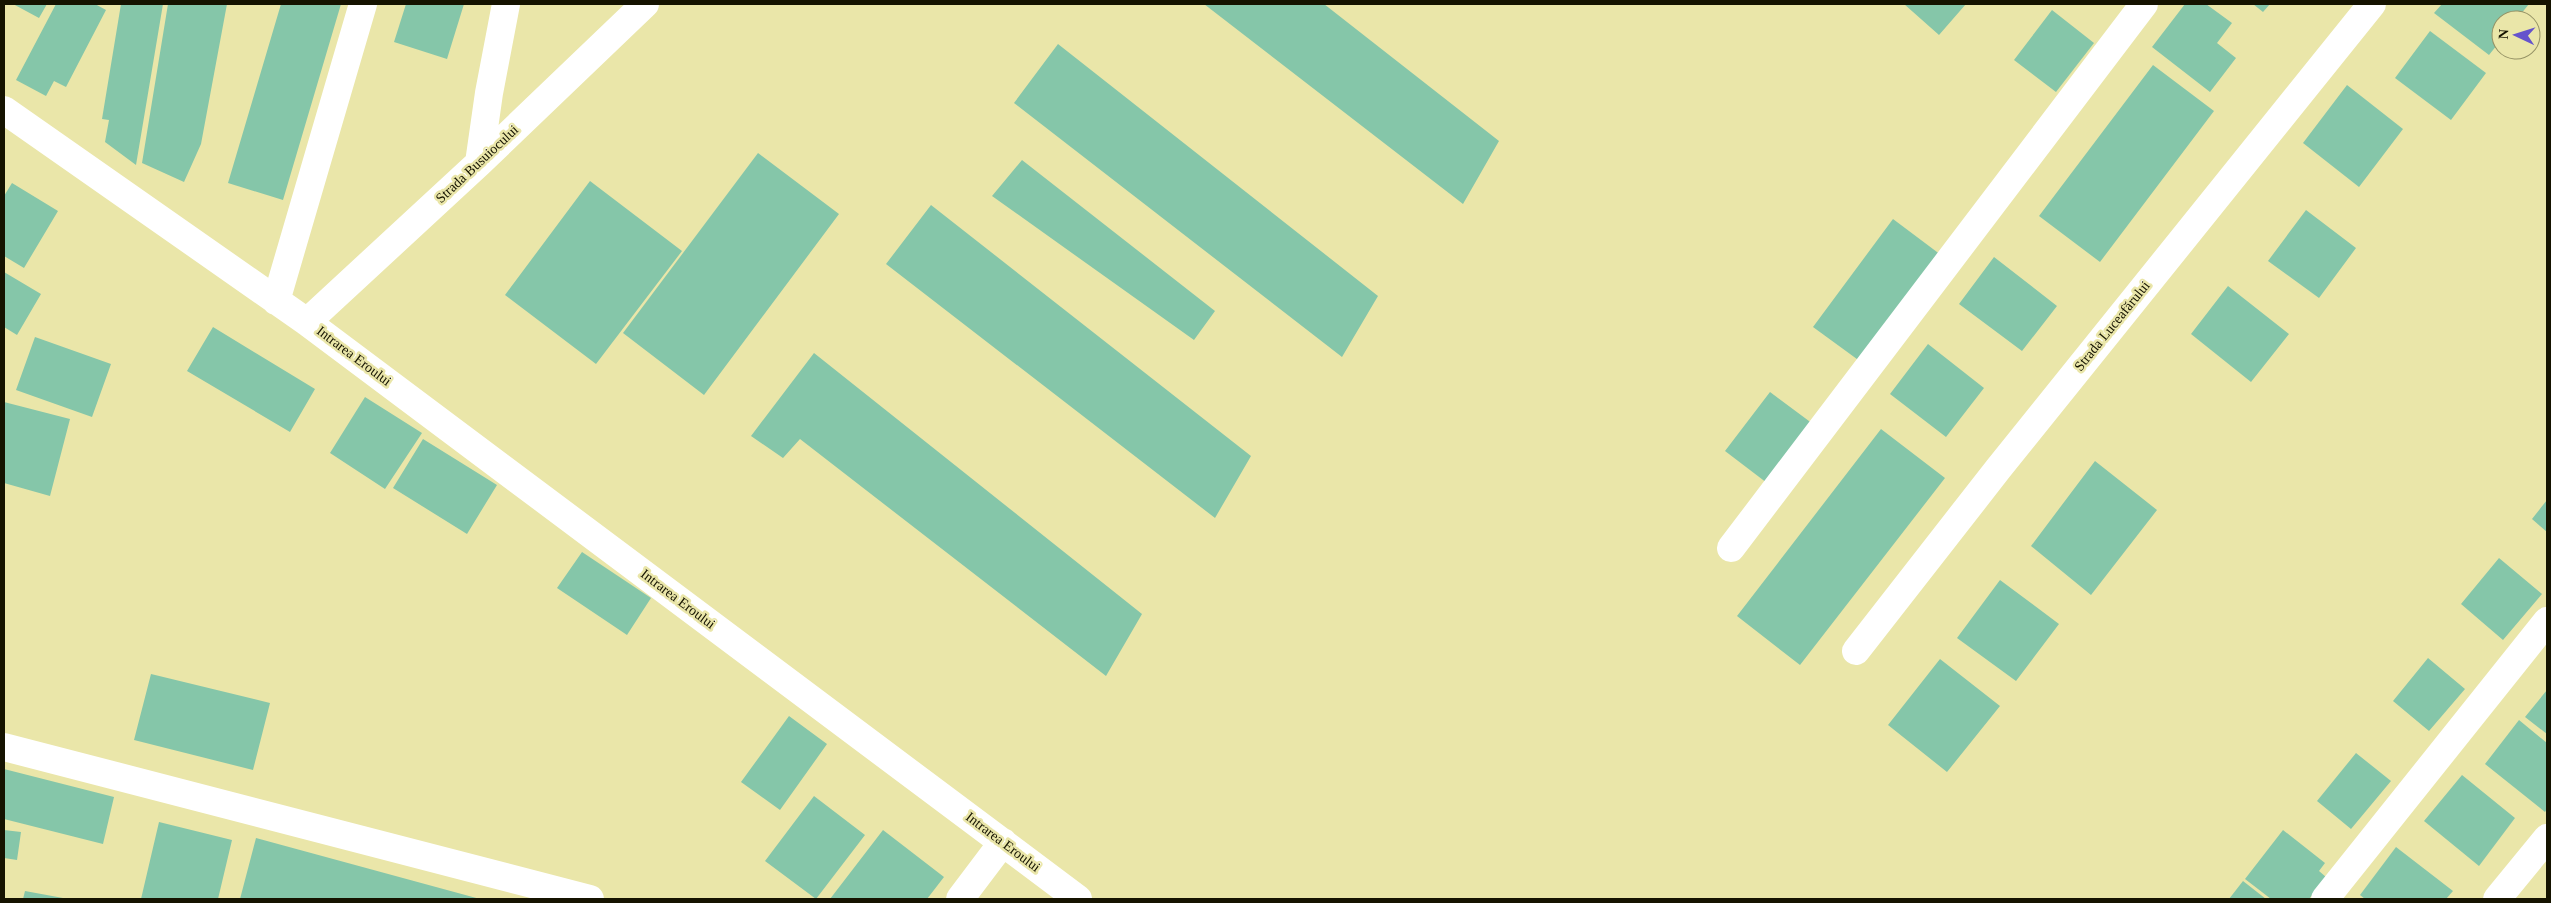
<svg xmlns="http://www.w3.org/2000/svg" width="2551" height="903" font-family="'Times New Roman',serif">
  <rect width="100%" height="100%" fill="#eae6a9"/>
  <path fill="#85c6a9" d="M13,4H47L39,18Z
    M56,4H95L106,10L66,87L54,81L46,96L16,80Z
    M121,4H163L136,165L105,142L109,120L102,119Z
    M168,4H227L201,144L184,182L142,163Z
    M281,4H341L283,200L228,183Z
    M406,4H464L447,59L394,42Z
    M1204,4H1324L1499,141L1463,204Z
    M1904,4H1966L1939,35Z
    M2185,4H2206L2232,23L2217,43L2236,58L2210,92L2152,47Z
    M2253,4H2270L2263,12Z
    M2442,4H2529L2516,20H2501V40L2489,55L2434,13Z
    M2052,10L2094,43L2056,92L2014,60Z
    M2430,31L2486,73L2451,120L2395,78Z
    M1058,44L1378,296L1342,357L1014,103Z
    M2153,65L2214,111L2100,262L2039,216Z
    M2347,85L2403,129L2359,187L2303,143Z
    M758,153L839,214L704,395L623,333Z
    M1022,160L1215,311L1194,340L992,196Z
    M590,181L682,251L596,364L505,295Z
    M12,183L58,211L24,268L4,256V196Z
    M931,205L1251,456L1215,518L886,264Z
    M2306,210L2356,248L2319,298L2268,261Z
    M1893,219L1941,255L1861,362L1813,327Z
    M1994,257L2057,306L2022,351L1959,304Z
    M4,272L41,294L17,335L4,327Z
    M2228,286L2289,334L2251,382L2191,334Z
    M213,327L315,389L290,432L187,371Z
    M35,337L111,364L92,417L16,390Z
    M1928,344L1984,388L1946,437L1890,394Z
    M814,353L1142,614L1106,676L800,439L783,458L751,436Z
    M1770,392L1813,424L1767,483L1725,451Z
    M365,397L422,433L385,489L330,453Z
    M4,402L70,419L50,496L4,483Z
    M1881,429L1945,478L1800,665L1737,616Z
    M423,439L497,485L467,534L393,488Z
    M2095,461L2157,510L2091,595L2031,546Z
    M2547,500V532L2532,519Z
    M582,552L651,598L627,635L557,588Z
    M2499,558L2542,594L2503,640L2461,604Z
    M2000,580L2059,624L2016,681L1957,638Z
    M2428,658L2465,689L2429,731L2393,701Z
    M1940,659L2000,706L1947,772L1888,725Z
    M151,674L270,703L253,770L134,740Z
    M2547,690V734L2525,717Z
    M789,716L827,744L780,810L741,782Z
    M2519,720L2547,743V809L2545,812L2485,764Z
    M2356,753L2391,781L2351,829L2317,801Z
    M4,769L114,797L103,844L4,819Z
    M2462,775L2515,818L2479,866L2424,821Z
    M814,796L865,835L816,899L765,861Z
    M159,822L232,840L218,899H141Z
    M4,830L21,832L17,860L4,858Z
    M883,830L944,877L927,899H830Z
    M2283,830L2325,863L2319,871L2326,877L2309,899H2271L2245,879Z
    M256,838L480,899H240Z
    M2396,847L2453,891L2446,899H2365L2360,895Z
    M2243,881L2266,899H2229Z
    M25,891L63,898V899H23Z"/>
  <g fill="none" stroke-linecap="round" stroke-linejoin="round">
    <path stroke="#fff" stroke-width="28" d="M4,110L307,322L1078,899
      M479,163L489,93L506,4
      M276,301L363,4
      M307,322L479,163L645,4
      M1731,548L2144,4
      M1856,651L1998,469L2372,4
      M4,747L590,899
      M960,899L1003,842
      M2325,899L2547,621
      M2497,899L2547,838"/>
  </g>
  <g text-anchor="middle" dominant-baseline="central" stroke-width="5" stroke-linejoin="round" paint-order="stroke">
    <g font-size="14" fill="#151300" stroke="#eae6a9">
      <text transform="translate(477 164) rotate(-43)">Strada Busuiocului</text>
      <text transform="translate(2112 326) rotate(-51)">Strada Luceafărului</text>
      <text transform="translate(354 356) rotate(37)">Intrarea Eroului</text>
      <text transform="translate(678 599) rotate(37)">Intrarea Eroului</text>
      <text transform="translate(1003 842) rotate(37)">Intrarea Eroului</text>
    </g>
  </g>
  <rect width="2551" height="903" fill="none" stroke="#151300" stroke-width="10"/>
  <g transform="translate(2516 35) rotate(274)"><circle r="24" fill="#eae6a9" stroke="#959265"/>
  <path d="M0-4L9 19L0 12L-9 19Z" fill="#6553cc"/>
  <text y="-8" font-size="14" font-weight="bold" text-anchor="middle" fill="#151300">N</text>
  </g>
</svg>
